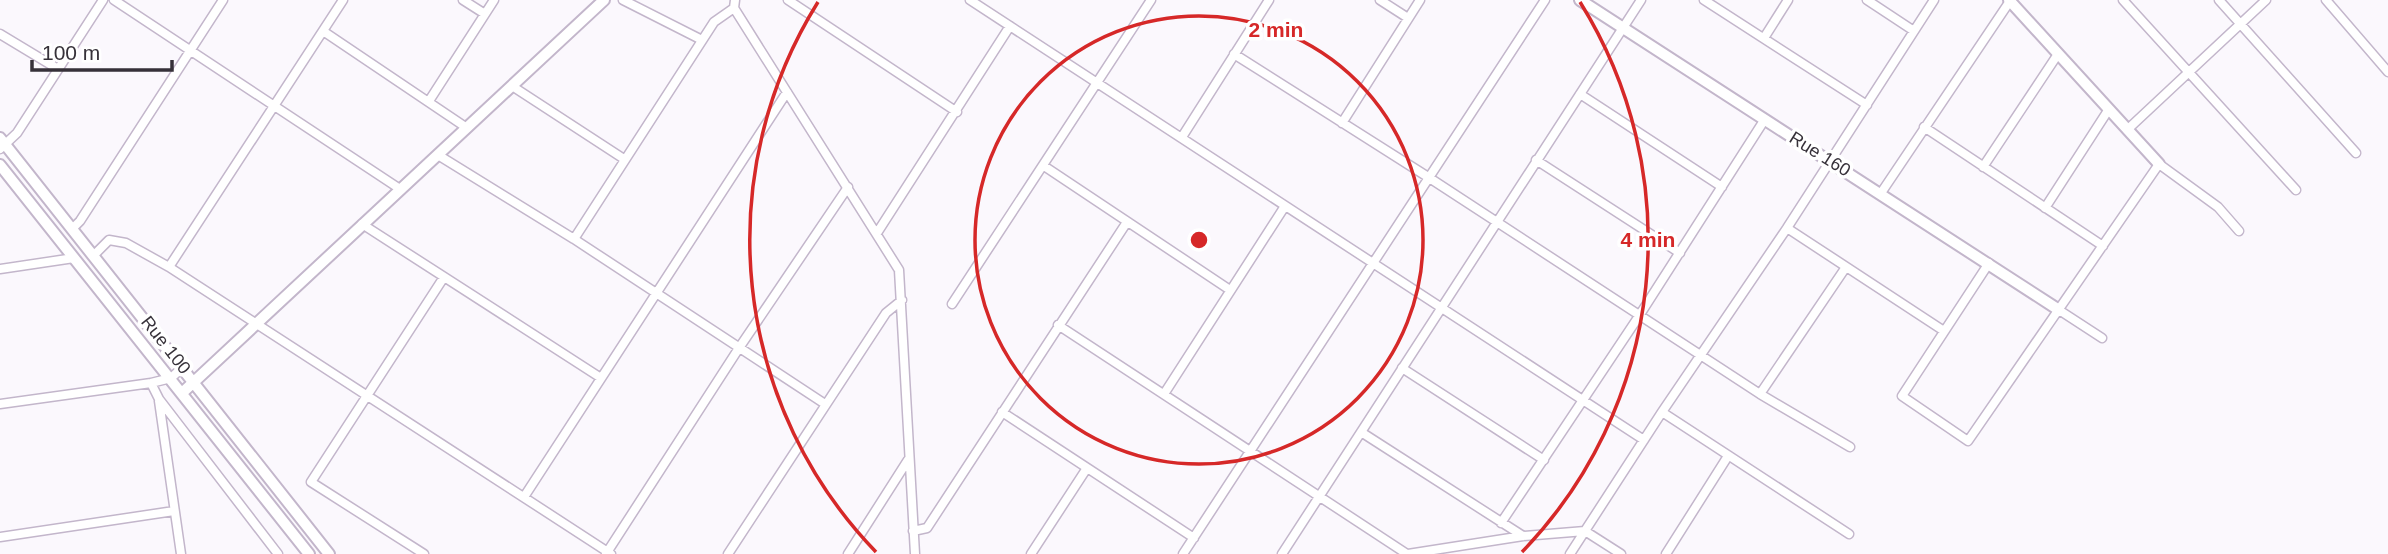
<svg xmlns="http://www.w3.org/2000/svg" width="2388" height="554" font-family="Arial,sans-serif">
  <rect width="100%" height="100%" fill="#fbf8fd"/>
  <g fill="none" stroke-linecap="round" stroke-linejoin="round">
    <defs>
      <path id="minor" d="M114,0L400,189
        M463,0L485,14
        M623,0L702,40
        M735,0L734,8L899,270L915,554
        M788,0L957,112
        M970,0L1644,440
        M1380,0L1408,18
        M1704,0L1867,105
        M1867,0L1914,31
        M2123,0L2296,190
        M2219,0L2356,153
        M2326,0L2388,72
        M323,31L467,128
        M0,34L58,69
        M1764,38L1788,0
        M1234,54L1428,177L1760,394L1850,447
        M512,86L624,159
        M1580,94L1722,187
        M429,101L494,0
        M1342,123L1420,0
        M1924,127L2103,246
        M2128,129L2266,0
        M1182,137L1269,0
        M0,149L17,133L103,0
        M438,155L574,239L825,404
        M1536,160L1680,253
        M1044,166L1230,290
        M1983,167L2058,54
        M1881,193L2010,1
        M2045,208L2109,109
        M362,224L601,378
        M73,228L80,221L223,0
        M1787,228L1944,331
        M877,233L1010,26
        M574,239L714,22L734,8
        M94,255L109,240L126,243L169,267L611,554
        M1989,263L1902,396L1968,441L2159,164L2218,207L2239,231
        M169,267L343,0
        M0,269L74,258
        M952,304L1151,0
        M2059,310L2102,338
        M1058,325L1407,554
        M1402,368L1544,460
        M151,383L159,399L278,554
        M1164,394L1285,206
        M1760,394L1846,267
        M159,401L181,554
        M0,404L151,383L171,378L183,367
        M1002,412L1194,538
        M1662,412L1849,534
        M1361,432L1523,536
        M524,497L787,92
        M1501,523L1639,316L1765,119
        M913,531L927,528L1127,222
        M0,537L174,511
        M424,554L311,482L444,277
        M606,554L739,348L848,187
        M728,554L886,313L902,300
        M848,554L908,460
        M1031,554L1087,468
        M1183,554L1545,0
        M1282,554L1641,0
        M1408,554L1523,536L1585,531L1621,554
        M1570,554L1662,412L1787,228L1934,0
        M1666,554L1728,456"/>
      <path id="tertiary" d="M1580,0L2059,310
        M2009,0L2159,164
        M0,138L329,554
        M0,165L309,554
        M182,393L604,0"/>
    </defs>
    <use href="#minor" stroke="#c3b6cb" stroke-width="11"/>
    <use href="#tertiary" stroke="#c3b6cb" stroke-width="14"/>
    <use href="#minor" stroke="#fff" stroke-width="8"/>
    <use href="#tertiary" stroke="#fff" stroke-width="10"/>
  </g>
  <g fill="none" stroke="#d62828" stroke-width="3.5">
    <circle cx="1199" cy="240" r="224"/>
    <path d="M876 552A449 449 0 0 1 818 2M1580 2A449 449 0 0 1 1522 552"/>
  </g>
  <g text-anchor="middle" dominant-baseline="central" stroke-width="7" stroke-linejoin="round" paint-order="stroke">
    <g font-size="18" fill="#363139" stroke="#fff">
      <text transform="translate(1820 154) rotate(32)">Rue 160</text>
      <text transform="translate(166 345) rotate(52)">Rue 100</text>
    </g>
  </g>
  <circle cx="1199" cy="240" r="10" fill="#d62828" stroke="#fff" stroke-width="3.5"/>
  <g font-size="21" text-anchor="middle" font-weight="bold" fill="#d62828" stroke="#fff" stroke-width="7" stroke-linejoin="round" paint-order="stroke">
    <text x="1276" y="37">2 min</text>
    <text x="1648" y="247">4 min</text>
  </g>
  <path d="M32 60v10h140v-10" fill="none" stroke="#363139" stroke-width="3.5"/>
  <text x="42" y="60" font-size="21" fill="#363139" stroke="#ffffff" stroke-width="5" paint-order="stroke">100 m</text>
</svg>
